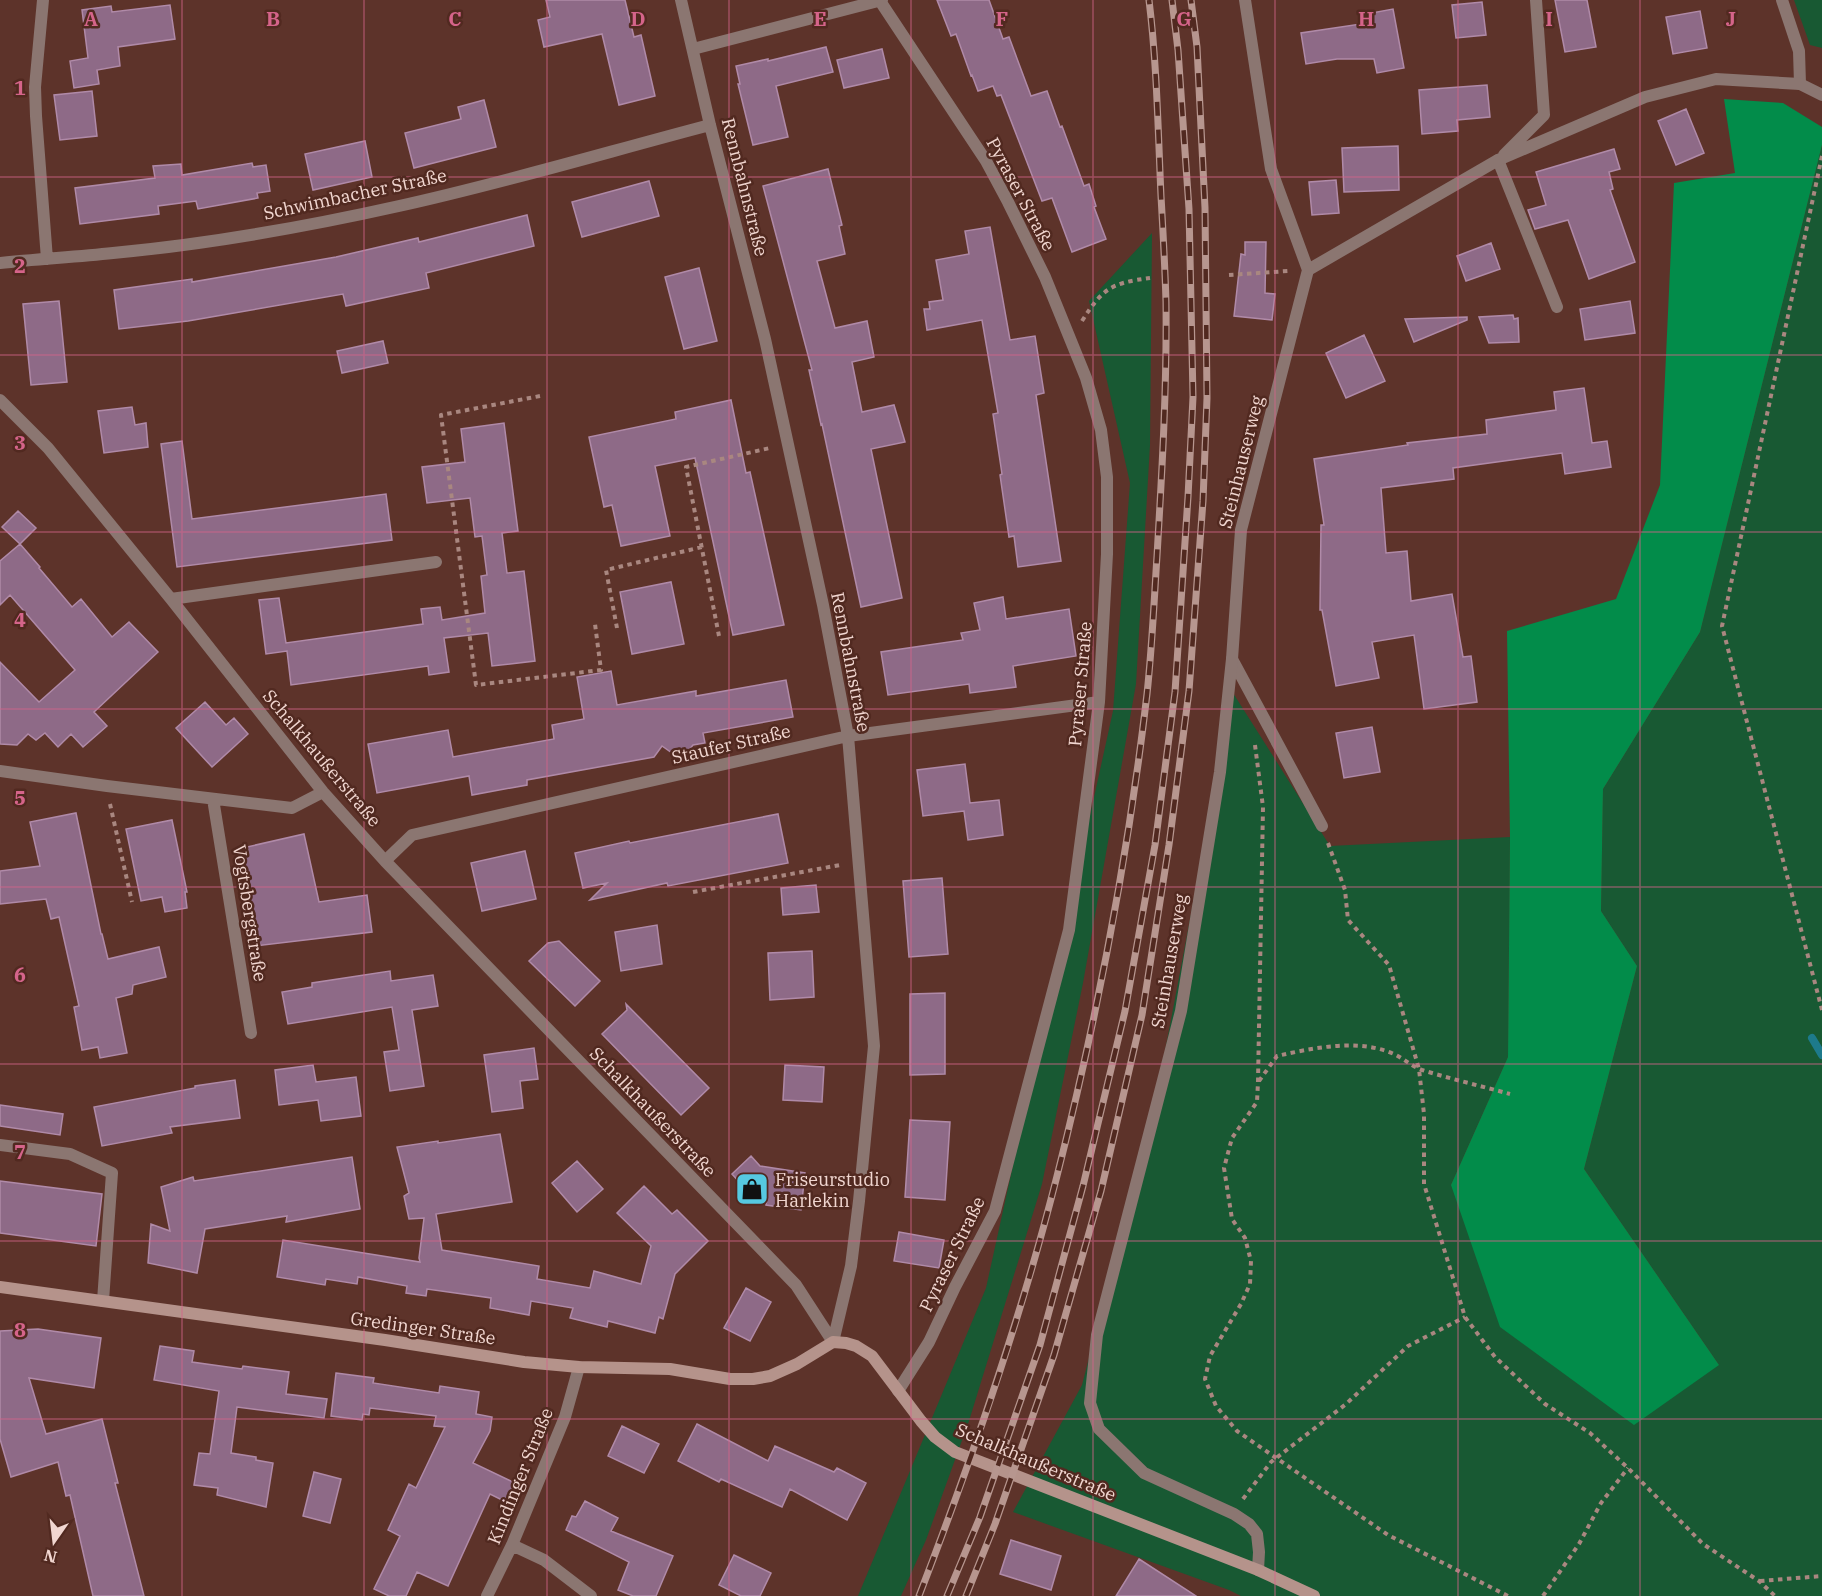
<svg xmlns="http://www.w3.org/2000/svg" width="1822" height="1596" font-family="'IBM Plex Serif',serif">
  <rect width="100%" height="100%" fill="#5d332a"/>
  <path fill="#185933" d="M1794,0H1822V48L1810,45Z
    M1822,145V1596H1241L1229,1590L1013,1512L1082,1385L1155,1104L1233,693L1330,846L1510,837L1508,1057L1451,1185L1719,1365L1584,1169L1637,966L1601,911L1603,789L1700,632Z
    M1152,233L1150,445L1136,684L1083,983L1042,1184L969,1421L926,1540L901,1596H858L986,1288L1113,711L1130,483L1089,301Z"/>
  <path fill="#028c4a" d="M1724,99L1783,103L1822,127V145L1700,632L1603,789L1601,911L1637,966L1584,1169L1719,1365L1634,1425L1500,1327L1451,1185L1508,1057L1510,837L1507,631L1616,599L1660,485L1674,183L1735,173Z"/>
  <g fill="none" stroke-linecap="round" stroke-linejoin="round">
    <path stroke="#1d7a8b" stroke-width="8" d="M1812,1038L1822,1055"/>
  </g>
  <path fill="#8e6a87" stroke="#b08aa8" stroke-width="1.5" d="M546,0H625L634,37L641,35L655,96L619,105L602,34L544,47L538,20L550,17Z
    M937,0H989L1003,39L1009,37L1031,96L1047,91L1060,127L1062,126L1084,186L1089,184L1096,206L1094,207L1106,239L1072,252L1052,198L1042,201L1001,95L997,96L993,86L978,91L972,75L971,76L956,34L951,36Z
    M1555,0H1587L1596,47L1565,52Z
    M1482,2L1486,35L1456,38L1452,5Z
    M170,5L175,39L118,47L120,66L97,70L99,84L74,88L70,61L88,58L82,10L111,6L112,12Z
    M1393,9L1404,68L1377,73L1374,59H1337L1306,64L1301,33L1368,23L1366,14Z
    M1700,11L1707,48L1673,54L1666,17Z
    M826,47L833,72L776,86L788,137L753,145L738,84H740L736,66L768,59V61Z
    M882,49L889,78L844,88L837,60Z
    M1487,85L1490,117L1457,120L1458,131L1422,134L1419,90Z
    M92,91L97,136L60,140L54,95Z
    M484,100L496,147L414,168L405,133L461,119L458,107Z
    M1686,109L1704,153L1676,165L1658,121Z
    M365,141L372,177L313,190L305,154Z
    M1398,146L1399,190L1344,192L1342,148Z
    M1614,149L1620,169L1609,172L1613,189L1610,190L1635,262L1589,279L1568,220L1535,229L1528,210L1546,205L1536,172Z
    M252,163L253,167L266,165L270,191L257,193L258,198L198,209L196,201L158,206L159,214L80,224L75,188L155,178L153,166L181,164L182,175Z
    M828,169L842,225L839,226L845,254L817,261L835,328L867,321L874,357L852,362L862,412L894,405L905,442L871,449L902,598L861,607L822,424L821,425L809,370H812L763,186Z
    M1336,180L1339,213L1312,215L1309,182Z
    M649,181L659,216L582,237L572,202Z
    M527,215L534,246L426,273L429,288L346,306L343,294L188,321L119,329L114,290L192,279V282L336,257L418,238L419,242Z
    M990,227L1010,340L1035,336L1044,393L1036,395L1061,561L1018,567L1014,536L1009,537L1000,475L1002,474L993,414L998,413L982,320L927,330L924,309H930L929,302L943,300L936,260L969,254L965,231Z
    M1245,242H1266L1265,293L1275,294L1272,320L1234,316L1241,254L1245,255Z
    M1491,243L1500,269L1466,281L1457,256Z
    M699,268L717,341L684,349L665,277Z
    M59,301L67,382L31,385L23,304Z
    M1630,301L1635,333L1585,340L1580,309Z
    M1513,315L1514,319L1518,318L1519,342L1489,343L1479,317Z
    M1467,317V320L1414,342L1405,319Z
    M1364,335L1385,381L1346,398L1326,353Z
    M383,341L388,363L342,373L337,351Z
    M1584,388L1592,443L1607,441L1611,467L1565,474L1562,453L1453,468L1454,479L1381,488L1386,553L1407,551L1411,601L1452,594L1463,657L1471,656L1477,702L1424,709L1414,635L1372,642L1379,678L1336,686L1322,610H1320L1321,525H1324L1314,459L1408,445L1407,443L1487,434L1486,420L1556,410L1554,392Z
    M731,400L746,473L750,472L784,625L733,635L695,458L655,466L670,536L621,546L612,505L604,507L589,437L676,419L675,412Z
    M132,407L135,425L146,423L148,447L104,453L98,411Z
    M504,423L518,531L502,533L507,573L524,571L535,661L492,666L488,633L444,638L449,672L429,675L428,666L291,685L287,651L266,654L259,600L279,598L286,643L423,624L421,609L440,607L442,620L485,613L481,576L487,575L482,536L475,537L470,498L427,503L422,467L465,462L461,429Z
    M182,441L192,519L386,494L392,540L177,567L161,444Z
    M18,511L36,528L20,544L2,527Z
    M20,544L40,567L39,568L72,607L81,599L112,637L129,622L158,652L94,712L107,726L83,747L71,734L58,747L45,733L36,740L28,734L17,745L0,744V662L39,702L75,670L10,595L0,605V561Z
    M671,582L684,644L632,654L620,592Z
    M1003,597L1006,619L1069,609L1076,656L1013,666L1016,687L970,693L969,684L888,695L881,652L963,640L961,633L980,630L974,603Z
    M611,671L617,705L696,691V696L786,680L793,717L703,733L705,743L693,745L689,750L672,753L662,746L654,757L527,780V785L472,795L469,776L377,793L368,744L448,730L453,757L554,739L552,725L584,719L577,677Z
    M205,702L226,725L234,718L248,734L212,767L176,728Z
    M1372,727L1380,772L1344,778L1336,733Z
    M965,764L970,803L999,800L1003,835L968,840L964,811L923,816L917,770Z
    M76,813L101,934H102L108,959L159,947L166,977L133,985L132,994L116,998L127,1053L100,1058L98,1047L82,1050L74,1007L79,1006L59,917L51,919L46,899L0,904V871L40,866L30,822Z
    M778,814L788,863L668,886L667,883L590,900L607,883L583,888L575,853L629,841L630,843Z
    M172,820L187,892H185L187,908L165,912L162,897L141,901L126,829Z
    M304,834L319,902L367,895L372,932L255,946L248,893L238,849Z
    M525,851L536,899L482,911L471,863Z
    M942,878L948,954L909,957L903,881Z
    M816,885L819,912L783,915L781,888Z
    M657,925L662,964L621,971L615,932Z
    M559,941L600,981L575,1006L529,961L548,943Z
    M812,951L814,997L770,1000L768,953Z
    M390,971L391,981L433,975L438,1006L412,1010L424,1086L390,1091L384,1052L399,1050L392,1007L288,1024L282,992L312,987V983Z
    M945,993V1074L910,1075V994Z
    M626,1004L709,1088L681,1115L602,1034L627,1010Z
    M534,1048L538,1079L520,1081L523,1108L492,1112L484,1055Z
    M313,1065L316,1082L356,1077L361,1116L321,1121L318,1100L279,1105L275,1070Z
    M785,1065L824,1067L822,1102L783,1100Z
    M235,1080L240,1118L170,1127L172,1133L102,1146L94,1107L195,1088V1086Z
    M0,1105L63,1114L60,1135L0,1126Z
    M910,1120L950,1122L945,1200L905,1197Z
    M500,1134L512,1202L436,1214L442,1250L539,1266L537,1279L590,1288L594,1271L641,1284L651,1246L617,1213L644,1186L672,1214L677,1210L708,1241L675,1274L663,1319L659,1317L655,1333L608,1321L607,1327L570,1318L573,1308L531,1301L529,1315L490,1308L491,1298L427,1289L426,1296L406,1293L407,1286L358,1277L357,1284L326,1279L325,1285L277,1277L283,1240L420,1262L419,1258L424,1218L409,1219L404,1196L409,1193L397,1147L438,1141V1143Z
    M751,1156L760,1166L805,1173L801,1210L766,1205L767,1199L754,1198L732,1174Z
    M352,1157L360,1209L286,1222L287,1216L205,1229L197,1273L148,1263L151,1224L170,1231L161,1187L193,1177L194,1181Z
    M577,1161L603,1189L577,1212L552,1183Z
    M0,1181L102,1194L96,1246L0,1233Z
    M899,1232L944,1240L939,1268L894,1261Z
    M746,1288L771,1302L750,1341L724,1328Z
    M38,1329L101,1338L94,1388L29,1378L46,1434L102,1419L118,1483H115L144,1596H93L70,1495L66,1496L58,1462L11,1477L0,1439V1331Z
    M160,1346L194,1351L192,1362L242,1369L243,1366L289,1372L286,1394L327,1399L324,1418L237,1407L231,1453L256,1457V1460L273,1463L266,1507L217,1495L218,1488L194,1485L199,1453L210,1454L219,1391L154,1380Z
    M336,1373L374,1378L373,1383L439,1393L440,1386L479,1392L476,1414L492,1417L490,1431L473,1463L515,1483L506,1502L490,1494L448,1586L417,1572L406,1596H389L374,1589L400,1536L388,1530L409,1484L416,1488L445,1427L434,1426L436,1416L370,1408L369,1415L363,1414L362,1420L331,1416Z
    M697,1424L768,1461L775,1446L834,1472L837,1468L866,1483L847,1520L790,1489L782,1507L721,1479L719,1482L678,1461Z
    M622,1426L659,1444L644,1473L608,1456Z
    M314,1472L341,1479L330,1523L303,1516Z
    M585,1501L618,1518L611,1531L673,1556L656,1596H633L618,1590L629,1562L566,1530L572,1516L576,1517Z
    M1011,1540L1061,1556L1051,1590L1000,1574Z
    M734,1555L771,1573L760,1596H741L719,1585Z
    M1139,1559L1196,1596H1116Z"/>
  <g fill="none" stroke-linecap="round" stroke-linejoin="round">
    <path stroke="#a98780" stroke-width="4" stroke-dasharray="4.5 4.5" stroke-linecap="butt" d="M1822,156L1722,626L1822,1010
      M1229,275L1288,271
      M1082,321C1103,288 1111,283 1150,278
      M540,396L441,415L476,685L601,670L595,624
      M617,628L606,570L702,547
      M719,636L686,467L770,448
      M1255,745L1263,807L1258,1082L1257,1102L1232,1138L1224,1168L1232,1219L1245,1238L1251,1261L1250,1284L1241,1304L1210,1356L1205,1379L1216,1406L1237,1431L1388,1535L1508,1596
      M110,804L132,902
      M1328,843L1345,890L1348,920L1389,965L1419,1069L1424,1114V1184L1465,1317L1495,1357L1545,1404L1590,1433L1628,1468L1703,1544L1759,1581L1775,1596
      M693,892L840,865
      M1259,1081L1277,1056C1313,1048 1358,1038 1394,1054C1403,1058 1411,1066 1422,1070C1451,1079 1481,1086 1510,1094
      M1243,1499L1271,1462L1346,1404L1408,1346L1465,1317
      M1760,1581L1822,1576
      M1543,1596L1579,1544L1601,1503L1628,1468"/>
    <path stroke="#8b7671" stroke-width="12" d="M1782,0L1799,51L1800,84
      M1498,160L1557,307
      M1232,659L1322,826
      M0,1145L70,1154L112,1173L103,1301"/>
    <path stroke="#8b7671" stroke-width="12" d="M43,0L35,87L36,116L47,259
      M681,0L710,125L765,339L823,605L848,736L874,1046L859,1201L851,1266L833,1342
      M1245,0L1271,169L1308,270L1241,530L1232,659L1220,772L1181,1011L1097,1335L1090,1403L1099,1429L1144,1473L1234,1514L1249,1524L1257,1534L1259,1552L1258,1570
      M880,1L986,161L1008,202L1045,277L1086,378L1101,430L1107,477V554L1099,702L1069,930L995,1211L955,1287L929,1342L898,1391
      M693,49L882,0
      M1504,155L1544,115L1536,0
      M0,263C38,259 75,257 113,253C209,244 305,227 399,206C504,183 607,152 710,125
      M1308,270L1498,160L1645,97L1716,79L1800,84L1822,95
      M0,400L48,448L171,599L323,792L385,861L796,1285L833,1342
      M171,599L436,562
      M0,771L107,786L292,808L323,792
      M213,799L251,1033
      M385,861L412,835L848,736L1099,702
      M512,1545L544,1560L591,1596
      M487,1596L512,1545L565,1417L579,1367"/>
    <path stroke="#b5938b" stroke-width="12" d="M0,1287L385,1340L524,1362L579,1367L670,1369L730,1379H753L770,1376L797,1364L833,1342L846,1343L856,1346L872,1356L921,1421L935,1437L955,1452L1258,1570L1314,1596"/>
    <defs>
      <path id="rail" d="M919,1596C972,1459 1021,1319 1057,1176C1097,1018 1128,857 1147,694C1152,648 1154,602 1157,556C1162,471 1167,387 1166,302C1165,267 1163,231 1161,196C1158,130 1157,65 1149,0
        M947,1596L980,1517L1040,1345L1083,1186L1125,1011L1155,845L1175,692L1188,497L1193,397L1189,209L1178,50L1172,0
        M966,1596L995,1524L1054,1355L1101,1191L1142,1015L1169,845L1189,691L1203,501L1207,398L1205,208L1197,47L1191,0"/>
    </defs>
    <use href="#rail" stroke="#b7968f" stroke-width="7"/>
    <use href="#rail" stroke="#512920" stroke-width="4.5" stroke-dasharray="14" stroke-linecap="butt"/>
  </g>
  <path fill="none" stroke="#d5648a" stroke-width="1.5" stroke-opacity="0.55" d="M182,0V1596M364,0V1596M547,0V1596M729,0V1596M911,0V1596M1093,0V1596M1275,0V1596M1458,0V1596M1640,0V1596M0,177H1822M0,355H1822M0,532H1822M0,709H1822M0,887H1822M0,1064H1822M0,1241H1822M0,1419H1822"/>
  <defs>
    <symbol id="shop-square" viewBox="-11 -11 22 22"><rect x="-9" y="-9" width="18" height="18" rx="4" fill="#56c9e1" stroke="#512920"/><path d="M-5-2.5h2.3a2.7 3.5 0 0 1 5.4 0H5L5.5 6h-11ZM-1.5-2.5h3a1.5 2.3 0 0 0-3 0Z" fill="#111"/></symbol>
  </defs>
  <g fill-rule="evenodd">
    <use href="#shop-square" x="733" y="1170" width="38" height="38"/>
  </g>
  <g text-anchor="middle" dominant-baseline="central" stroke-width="5" stroke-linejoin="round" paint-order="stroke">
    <g font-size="18" fill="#f1d6d0" stroke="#512920">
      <text transform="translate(745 187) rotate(76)">Rennbahnstraße</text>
      <text transform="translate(355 194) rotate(-12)">Schwimbacher Straße</text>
      <text transform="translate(1021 194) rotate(62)">Pyraser Straße</text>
      <text transform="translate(1241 462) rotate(-76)">Steinhauserweg</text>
      <text transform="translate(851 662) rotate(79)">Rennbahnstraße</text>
      <text transform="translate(1080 684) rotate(-85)">Pyraser Straße</text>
      <text transform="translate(731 744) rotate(-13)">Staufer Straße</text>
      <text transform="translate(322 758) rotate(50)">Schalkhaußerstraße</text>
      <text transform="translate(250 913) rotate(81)">Vogtsbergstraße</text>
      <text transform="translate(1169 961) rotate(-80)">Steinhauserweg</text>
      <text transform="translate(653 1112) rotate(46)">Schalkhaußerstraße</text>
      <text transform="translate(952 1254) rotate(-64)">Pyraser Straße</text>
      <text transform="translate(423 1328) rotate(8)">Gredinger Straße</text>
      <text transform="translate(1036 1462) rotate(23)">Schalkhaußerstraße</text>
      <text transform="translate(520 1476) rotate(-68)">Kindinger Straße</text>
    </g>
    <g font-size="18" fill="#f1d6d0" stroke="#512920" text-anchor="start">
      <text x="775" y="1179">Friseurstudio<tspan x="775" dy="21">Harlekin</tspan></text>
    </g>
  </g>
  <g font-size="20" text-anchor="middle" font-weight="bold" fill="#d5648a" stroke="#512920" stroke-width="5" stroke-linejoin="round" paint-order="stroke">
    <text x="91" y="26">A</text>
    <text x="273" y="26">B</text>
    <text x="455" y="26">C</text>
    <text x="638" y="26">D</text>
    <text x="820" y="26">E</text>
    <text x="1002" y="26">F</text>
    <text x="1184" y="26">G</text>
    <text x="1366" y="26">H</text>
    <text x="1549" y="26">I</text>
    <text x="1731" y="26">J</text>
    <text x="20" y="95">1</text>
    <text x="20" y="273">2</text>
    <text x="20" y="450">3</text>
    <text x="20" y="627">4</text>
    <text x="20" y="805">5</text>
    <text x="20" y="982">6</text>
    <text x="20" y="1159">7</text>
    <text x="20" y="1337">8</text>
  </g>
  <g transform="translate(54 1542) rotate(194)" stroke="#512920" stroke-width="4.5" paint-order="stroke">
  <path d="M0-4.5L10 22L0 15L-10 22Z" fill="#f1d6d0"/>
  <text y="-9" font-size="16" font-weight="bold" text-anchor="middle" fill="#f1d6d0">N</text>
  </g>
</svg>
